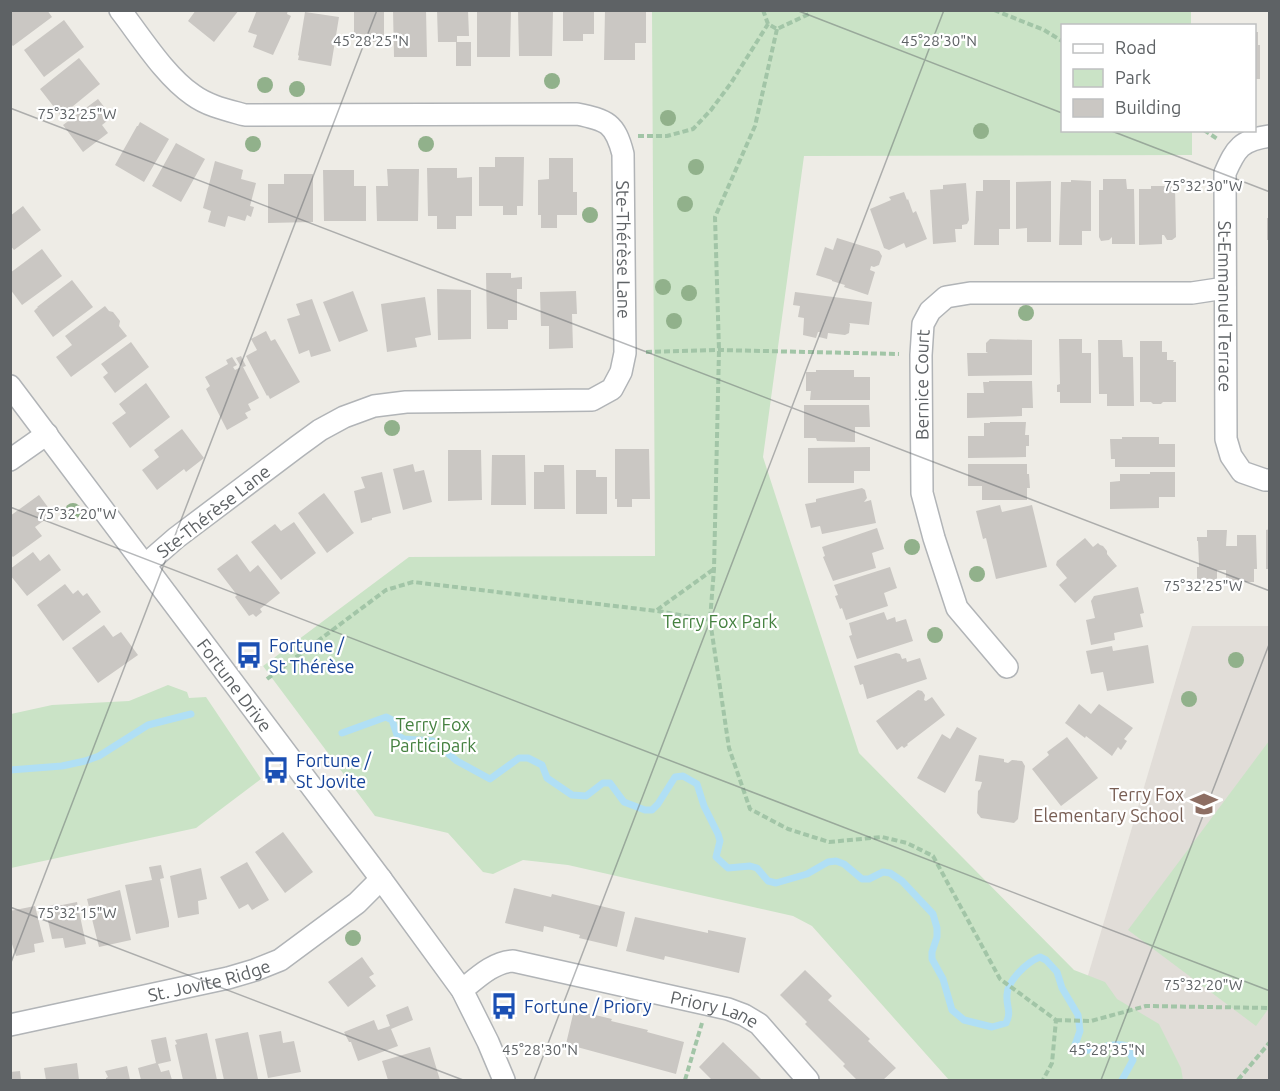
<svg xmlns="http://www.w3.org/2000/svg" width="1280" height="1091" font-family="Ubuntu,sans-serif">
  <rect width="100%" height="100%" fill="#eeece6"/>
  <path fill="#e1ddd8" d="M1192,626H1269V1080H1183L1086,982Z"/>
  <path fill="#cae3c6" d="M652,11H1191V25L1062,26V130L1192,131V155L804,156L763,457L859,753L1074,970L1105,982L1117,999L1159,1024L1181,1068L1183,1080H949L812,926L793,916L568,865L523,860L493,874L483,872L448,833L375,816L263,666L409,557L655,556Z
    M168,685L187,692L189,698L206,697L261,779L196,828L11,868V714L52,705L129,701Z
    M1269,741V1008L1256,1026L1128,930Z"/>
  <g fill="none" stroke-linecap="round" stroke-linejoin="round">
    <path stroke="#b0dff5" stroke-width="7" d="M342,733L386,717L392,720L397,735L404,739L433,741L457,761L490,779L519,758H528L542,765L547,778L572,795L586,796L603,783H610L624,802L645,810H652L658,804L675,777L683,776L697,784L704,806L718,834L720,841L716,857L728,868L750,866L757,868L768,881L776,883L807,874L828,862L836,861L844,864L862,879H869L883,872L890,873L902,881L933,914L937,928V937L932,952V959L943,979L952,1010L964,1020L992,1027L1006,1023C1012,1011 1006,1007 1007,995C1007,981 1027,962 1040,957L1046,960L1057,972L1062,988L1078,1015L1080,1031L1075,1045L1079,1051C1095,1051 1112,1041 1127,1046L1133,1060L1122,1080
      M10,770L62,766L85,761L99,756L148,725L191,714"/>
  </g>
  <path fill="#cac7c3" d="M10,10H47L52,17L13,46L10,43Z
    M196,10H239L214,42L188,21Z
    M257,10H288L287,14L291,16L273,55L253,47L257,35L248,32Z
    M354,10H384V42H364V34H354Z
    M393,10H426L427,57H394Z
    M437,10H468L469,36H457V42H471V66H456V42H438Z
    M477,10H511L510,57H477Z
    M518,10H553L552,56H519Z
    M563,10H594V34H583V41H563Z
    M605,10H646V43H635V60H604Z
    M305,12L339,17L331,66L298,60L299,56L298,55Z
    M64,20L84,47L44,77L24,50Z
    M1254,32H1258V45H1260V79H1254Z
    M79,58L100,84L61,116L40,89Z
    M98,99L112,117L102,125L108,133L83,152L63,125Z
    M140,122L169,139L144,182L115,165L137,126H138Z
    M176,143L205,159L181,202L152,186Z
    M495,157H524L523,206H517V215H503V206H479V167H495Z
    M549,158H573V192H577V215H557V228H541V215H538V180L549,179Z
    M215,161L243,170L241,179L256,183L250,206L254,207L251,217L247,215L245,221L228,216L225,227L208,222L211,211L203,208Z
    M427,168H457V178L472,177V216H456V229H437V216H428Z
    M387,169H419L418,221H377L376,186H388Z
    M323,170H354V186H366V221H324Z
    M284,174H313V222L268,223V184H284Z
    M1103,179H1126L1127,189H1134L1135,244H1112V237L1109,240L1101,241L1099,237V190H1103Z
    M983,180H1010V229H999V245H974L976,191H983Z
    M1071,180L1091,181V231H1082V245H1059L1061,182H1071Z
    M1051,181V242H1027V228L1016,229V182Z
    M966,183L969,220L967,224L962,225V229H955L956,242L933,244L930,190L943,189V185Z
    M1151,186H1175L1176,237L1172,240H1167L1164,235H1162V244L1139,245V189H1151Z
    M904,192L907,200L908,199L913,213L916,211L927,239L906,248L904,243L889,250L884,248L870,209L891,200L889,197Z
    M23,206L41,230L14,250L10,245V216Z
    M1267,218H1270V240H1267Z
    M837,238L879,251L882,256L879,265L874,267L871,266L870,270L875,272L868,295L844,287L845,285L832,281V280L816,275L825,247L833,250Z
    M42,249L62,276L22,305L10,289V273Z
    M486,273H511V278L522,277V289H517V320H508V329H487Z
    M72,280L93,307L53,337L34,311L38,307H37Z
    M437,289L471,290V339L438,340Z
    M353,291L368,331L339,342L323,302Z
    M576,291L577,314H572L573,348L549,349V326H541L540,292Z
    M795,292L872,302L869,325L849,323L850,324L849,333L845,335L828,333L827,339L819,337L820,332H818L816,338L803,335L804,318L798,317L800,306L793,305Z
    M425,297L431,335L415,338L417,347L387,352L381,304Z
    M312,299L331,351L311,357L309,350L299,354L287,319L300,315L296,304Z
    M105,306L109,311L113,312L120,321L119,326L127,336L71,377L56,357L72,345L65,336Z
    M266,331L271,341L275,339L300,382L270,399L268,395L267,396L246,356L257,350L251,339Z
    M990,339L1032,340V375L968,376L967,353H988L986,352V343Z
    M1059,339H1082V353H1091V403H1060V392H1057V385L1060,384Z
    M1098,340H1122L1123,357H1133L1134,406H1107V394H1099Z
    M1140,341H1162V352H1167V360H1174L1173,362H1176V402H1163L1161,404H1153L1151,402H1140Z
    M131,342L149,367L115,393L103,377L108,373L101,364Z
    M241,356L246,366L243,367L259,398L248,404L251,410L245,413L248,418L227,430L206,389L210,386L205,377L228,364L226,360L232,357L237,365L233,367L235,370L241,367L236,358Z
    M816,370H854V377H870V400H810L811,391H806V372H816Z
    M989,381H1032L1033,408H1022V416L967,418V393H984L983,382H989Z
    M146,383L170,417L130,448L112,423L126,413L119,404Z
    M804,405H869L870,427H855V442L817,441L816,438H804Z
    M990,422H1026L1025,435H1029V446H1026V457L968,458V436H984V423H990Z
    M182,429L204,458L186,472L184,469L157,490L142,470L159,457L154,450Z
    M1122,437H1159V444H1175V467H1115V459H1111L1110,439H1122Z
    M870,447V471H854V483H808V448Z
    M615,449H649L650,499H632V507H617V499H615Z
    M448,450H481L482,500L448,501Z
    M492,455H525L526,505H491Z
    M413,464L415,472L424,470L432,502L403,510L393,469Z
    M968,464H1027V474H1029L1030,488H1027V500H982V486H968Z
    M544,465H564L565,509H534V472H544Z
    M576,470H596V477H607V514H576Z
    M382,472L391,513L372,518V520L361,523L354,491L365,488L361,477Z
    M1150,472H1175V497H1159V508L1110,509V482L1120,481V474H1150Z
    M862,488L865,490L867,498L864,502L871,500L876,523L822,534L820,526L811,528L805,504L816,502V499Z
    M324,493L354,533L327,553L298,513Z
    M39,495L53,514L35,527L42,536L13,557L10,554V516Z
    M1000,505L1002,512L1032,505L1047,567L996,579L986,538L983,539L976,511Z
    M294,522L316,553L281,580L251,542L275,524L281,531Z
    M877,528L884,549L872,553L876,568L833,581L823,557L825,556L822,547Z
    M1270,529V569H1266V530Z
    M1207,530H1227L1226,546H1237V535H1256L1257,569H1254V582H1226V570H1217V582H1197V567H1199V564L1198,541H1197V537H1207Z
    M1085,538L1093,547L1098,543L1100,545L1103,546L1107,551V554L1117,566L1075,603L1059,585L1067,578L1056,565L1057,561Z
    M33,552L40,561L49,554L61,570L27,596L10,575V569Z
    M237,554L250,572L258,565L280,593L260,609L262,612L256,617L253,614L249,616L235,597L237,595L217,569Z
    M890,567L897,588L884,593L888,606L846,620L842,608L840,609L835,596L838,595L834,585Z
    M65,584L73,594L78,590L83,596L87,593L101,612L63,641L37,605Z
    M1138,587L1144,613L1140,614L1143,627L1114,633L1115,640L1091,645L1086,620L1095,618L1091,601L1094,596Z
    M884,612L887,620L895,617L896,622L906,619L913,641L857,659L849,636L852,635L849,623Z
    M104,625L113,637L121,632L138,655L98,683L72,648Z
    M1148,645L1154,683L1107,691L1103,672L1091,674L1086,651L1112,646L1113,651Z
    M896,653L900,654L902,659L906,658L907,662L920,658L927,679L867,699L863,684L860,685L854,666Z
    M918,690L922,691L925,695L924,700L926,701L932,697L945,715L907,744L908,745L904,748L902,746L897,750L876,721Z
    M1079,704L1091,714L1099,704L1133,728L1124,739L1127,741L1121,750L1118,747L1112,756L1086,736L1085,738L1065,723Z
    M957,727L977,738L945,793L917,778L942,734L950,739Z
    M1067,737L1098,778L1061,806L1032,769L1049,755L1047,752Z
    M979,755L1004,759V762L1008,763L1012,760L1022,761L1025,766L1018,819L1014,823L981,818L977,813L978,791L980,789L982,782L975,781Z
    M283,832L313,872L285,893L255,852Z
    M247,862L269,900L252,910L248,904L239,909L220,877Z
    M161,865L164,878L160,879L169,922V927L136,934L125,885L152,880L149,867Z
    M201,868L207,899L198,901L199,914L178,918L170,876Z
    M514,888L551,897L552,894L625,912L617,947L579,938L580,935L544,926L543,932L505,923Z
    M120,890L131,940L99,947L87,899Z
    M77,902L86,944L65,948L63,938L52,939L45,907L56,904L57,906Z
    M35,906L44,942L34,944L35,952L16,956L10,938V911Z
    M635,917L708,933V930L746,938L739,973L665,956L664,960L626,951Z
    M362,957L374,974L369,977L376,986L348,1007L328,982Z
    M805,970L832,996L828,1000L870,1039L868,1041L896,1068L883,1080H857L843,1066L845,1064L805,1024L807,1022L780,995Z
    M408,1006L413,1020L391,1029L398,1046L358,1061L351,1042H349L344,1032L374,1020L378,1030L390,1026L386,1015Z
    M574,1010L612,1019L611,1021L648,1030L647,1032L684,1042L676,1074L566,1044Z
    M281,1031L283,1043L294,1041L301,1072L268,1078L259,1035Z
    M248,1032L258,1079L253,1080H224L215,1039Z
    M207,1033L217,1080H183L175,1045L177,1044L175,1040Z
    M166,1037L171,1061L158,1064L161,1072L169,1070L172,1080H141L138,1068L156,1063L151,1040Z
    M723,1042L751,1069L762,1080H712L699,1067Z
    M430,1047L440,1080H388L382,1061Z
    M77,1063L79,1080H46L44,1068Z
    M127,1066L130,1080H106V1078L108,1077L105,1071Z
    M20,1071L21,1080H10V1072Z"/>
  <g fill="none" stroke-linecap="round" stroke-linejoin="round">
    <defs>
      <g id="minor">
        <path id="s1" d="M120,10C141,37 165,76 193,95C208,106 227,110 245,115L577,114C607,120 615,123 623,154L625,353L621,372L612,389L592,400L406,402L374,406L344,417L320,430L298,446L176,538L145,565"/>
        <path id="s2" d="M1270,136C1241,140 1236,148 1225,173L1226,439L1231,456L1242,472L1265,480H1270"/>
        <path id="s3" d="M10,386L381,879L462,990L488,1042L504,1080"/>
        <path d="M10,460L47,434"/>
        <path id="s4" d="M1007,667L957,608L934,538L922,493L921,355L923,324L930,311L946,297L970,293H1192L1225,288"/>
        <path id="s5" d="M462,990C477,978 493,962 513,961L728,1009L744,1015L759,1024L808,1080"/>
        <path id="s6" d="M10,1025L228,978L255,970L280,960L357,903L381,879"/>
      </g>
    </defs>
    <use href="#minor" stroke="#b1b4b7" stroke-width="24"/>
    <path stroke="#a2c5a7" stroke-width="4" stroke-dasharray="6 3" stroke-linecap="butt" d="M763,10L768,24L777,29L809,14L810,10
      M994,10L1044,30L1062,41
      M777,29L755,126L715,217L719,350L714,569L710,620L729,748L750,809L788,829L829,842L882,837L907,843L933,856L1000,979L1056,1020L1052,1063L1043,1080
      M1204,130L1219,140
      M638,136H667L693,129L711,110L731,83L768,24
      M646,352L719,350L899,354
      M657,610L714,569
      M267,679L386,590L413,582L657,611L710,620
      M1056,1020L1091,1021L1146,1006L1270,1008
      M685,1080L702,1023
      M1238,1080L1270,1042"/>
    <use href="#minor" stroke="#fff" stroke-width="21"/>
  </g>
  <g fill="#91b18b">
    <circle cx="552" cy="81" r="8"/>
    <circle cx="265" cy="85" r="8"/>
    <circle cx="297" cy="89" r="8"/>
    <circle cx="668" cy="118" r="8"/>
    <circle cx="981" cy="131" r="8"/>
    <circle cx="253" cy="144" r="8"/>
    <circle cx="426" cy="144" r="8"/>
    <circle cx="696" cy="167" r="8"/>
    <circle cx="685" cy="204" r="8"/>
    <circle cx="590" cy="215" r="8"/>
    <circle cx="663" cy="287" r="8"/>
    <circle cx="689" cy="293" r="8"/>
    <circle cx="1026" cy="313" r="8"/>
    <circle cx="674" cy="321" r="8"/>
    <circle cx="392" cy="428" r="8"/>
    <circle cx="73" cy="511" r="8"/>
    <circle cx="912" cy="547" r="8"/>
    <circle cx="977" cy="574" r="8"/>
    <circle cx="935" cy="635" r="8"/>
    <circle cx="1236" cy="660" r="8"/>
    <circle cx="1189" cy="699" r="8"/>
    <circle cx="353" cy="938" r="8"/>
  </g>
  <path fill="none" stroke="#5e6265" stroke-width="1.5" stroke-opacity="0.45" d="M796,10L1062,113M10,108L1270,591M1109,130L1270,192M10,507L1270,991M10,907L463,1080M10,965L377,10M534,1080L944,10M1101,1080L1270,642"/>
  <defs>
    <symbol id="bus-bare" viewBox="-9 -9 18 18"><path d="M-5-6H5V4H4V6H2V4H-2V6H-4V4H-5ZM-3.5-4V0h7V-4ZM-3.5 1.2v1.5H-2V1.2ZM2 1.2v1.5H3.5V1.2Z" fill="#1a4fb4" stroke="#fff" stroke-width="2.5" paint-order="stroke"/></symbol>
    <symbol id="school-bare" viewBox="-9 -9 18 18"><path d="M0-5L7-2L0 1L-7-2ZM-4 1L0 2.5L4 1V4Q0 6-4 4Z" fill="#8d6e63" stroke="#fff" stroke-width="2.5" paint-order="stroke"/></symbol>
  </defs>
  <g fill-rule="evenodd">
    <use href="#bus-bare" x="230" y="636" width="38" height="38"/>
    <use href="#bus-bare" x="257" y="751" width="38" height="38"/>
    <use href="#school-bare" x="1185" y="785" width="38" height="38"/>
    <use href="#bus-bare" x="485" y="987" width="38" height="38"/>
  </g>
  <g text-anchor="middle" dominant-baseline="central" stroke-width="4.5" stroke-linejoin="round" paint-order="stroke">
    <g font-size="18" fill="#5e6265" stroke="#fff">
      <text stroke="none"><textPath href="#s1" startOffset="663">Ste-Thérèse Lane</textPath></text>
      <text stroke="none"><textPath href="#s2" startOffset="196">St-Emmanuel Terrace</textPath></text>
      <text stroke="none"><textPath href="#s4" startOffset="306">Bernice Court</textPath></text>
      <text transform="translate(213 511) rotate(-38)">Ste-Thérèse Lane</text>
      <text stroke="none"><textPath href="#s3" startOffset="374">Fortune Drive</textPath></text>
      <text stroke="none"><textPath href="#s6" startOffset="204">St. Jovite Ridge</textPath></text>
      <text stroke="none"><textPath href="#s5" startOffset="267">Priory Lane</textPath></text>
    </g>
    <g font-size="18" fill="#458140" stroke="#fff">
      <text x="720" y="621">Terry Fox Park</text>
      <text x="433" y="724">Terry Fox<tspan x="433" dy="21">Participark</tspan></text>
    </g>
    <g font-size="18" fill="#164399" stroke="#fff" text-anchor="start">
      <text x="269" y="645">Fortune /<tspan x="269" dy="21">St Thérèse</tspan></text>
      <text x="296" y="760">Fortune /<tspan x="296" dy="21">St Jovite</tspan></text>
      <text x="524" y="1006">Fortune / Priory</text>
    </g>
    <g font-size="18" fill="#785e54" stroke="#fff" text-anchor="end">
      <text x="1184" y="794">Terry Fox<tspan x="1184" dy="21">Elementary School</tspan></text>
    </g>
  </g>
  <g font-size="15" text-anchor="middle" fill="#5e6265" stroke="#fff" stroke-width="4.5" stroke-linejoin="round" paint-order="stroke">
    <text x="371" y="46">45°28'25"N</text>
    <text x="939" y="46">45°28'30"N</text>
    <text x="77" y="119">75°32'25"W</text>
    <text x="1203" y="191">75°32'30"W</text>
    <text x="77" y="519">75°32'20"W</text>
    <text x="1203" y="591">75°32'25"W</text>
    <text x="77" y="918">75°32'15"W</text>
    <text x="1203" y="990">75°32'20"W</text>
    <text x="540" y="1055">45°28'30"N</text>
    <text x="1107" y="1055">45°28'35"N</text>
  </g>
  <rect width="1280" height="1091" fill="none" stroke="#5e6265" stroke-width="24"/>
  <rect x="1061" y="24" width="195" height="108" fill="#ffffff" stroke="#bfc0c1" stroke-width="1.5"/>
  <rect x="1073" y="44" width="30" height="9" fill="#ffffff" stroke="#bfc0c1" stroke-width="1.5"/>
  <text x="1115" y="54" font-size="18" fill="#5e6265">Road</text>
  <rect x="1073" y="69" width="30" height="18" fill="#cae3c6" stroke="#bfc0c1" stroke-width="1.5"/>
  <text x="1115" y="84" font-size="18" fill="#5e6265">Park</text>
  <rect x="1073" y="99" width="30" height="18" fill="#cac7c3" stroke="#bfc0c1" stroke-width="1.5"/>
  <text x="1115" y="114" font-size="18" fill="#5e6265">Building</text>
</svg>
